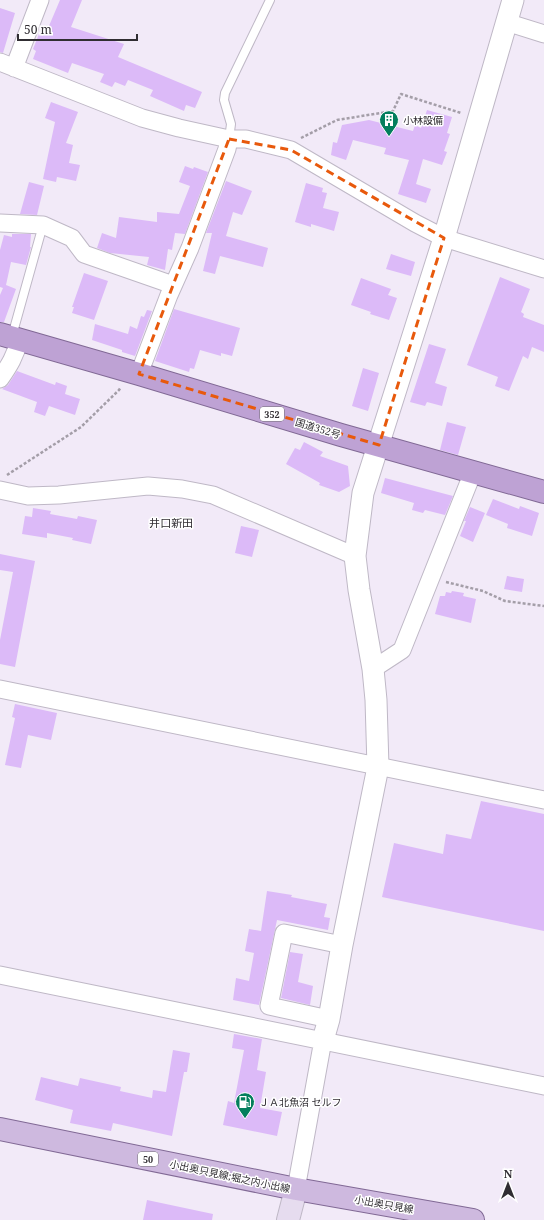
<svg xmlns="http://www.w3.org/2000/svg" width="544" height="1220" font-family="'Noto Serif','Noto Sans JP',serif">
  <rect width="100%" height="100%" fill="#f2eaf8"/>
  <path fill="#dcbaf8" d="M60,0H82L71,27L124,44L118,57L202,92L195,108L186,105L184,111L150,96L153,90L128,80L125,86L115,82L112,87L100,82L104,74L72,63L68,73L33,59L36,51L33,49L39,34L43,36L44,32L46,33Z
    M0,8L15,13L3,53L0,52Z
    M51,102L78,112L66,143L73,145L69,163L80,165L76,181L57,177L56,182L43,179L55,122L45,118Z
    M427,110L452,117L447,133L450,134L444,151L447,152L442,165L423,159L416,184L431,189L426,203L398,194L409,160L384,154L386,148L353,140L346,160L331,155L333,142L337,143L342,125L369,120L413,131L415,125L421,128Z
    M185,166L193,169L194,167L208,172L185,234L175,233L172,250L168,249L165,270L147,265L149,257L110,253L97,248L102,233L116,238L119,217L157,222V212L179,214L190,186L179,182Z
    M226,181L252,191L242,215L233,212L226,236L268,248L263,267L220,256L215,274L203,271L212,233H206Z
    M29,182L44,186L37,215L20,214Z
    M306,183L323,188L322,192L327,193L323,208L339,212L334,231L311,224V227L295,222Z
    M12,234H31L30,247H31L26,265L11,262L6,285L16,289L4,322H0V295L3,288L0,287V250L4,235L12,237Z
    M391,254L415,262L411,276L386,269Z
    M84,273L108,281L94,320L72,313L74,307H72Z
    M500,277L530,289L521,312L524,314L523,317L544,325V352L532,347L528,359L523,356L509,391L495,386L498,377L467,365Z
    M361,278L391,289L388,295L397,298L389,320L370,314L371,312L351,305Z
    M174,309L240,328L232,356L221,353V356L200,350L194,369L190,368L189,372L155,361Z
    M147,310L152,311L135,356L122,352V350L92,340L95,324L128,334L130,326L137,329L141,316L144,317Z
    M429,344L446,349L435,383L447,387L442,406L427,402L425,406L410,402Z
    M363,368L379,373L368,411L352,406Z
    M17,371L55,385L56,382L67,386L65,394L80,399L75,415L49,406L45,416L34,412L37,402L2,389L8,385Z
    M447,422L466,427L458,455L440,450Z
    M304,442L323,452L320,456L348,466L350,486L339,492L319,485L320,483L286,464L295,448L300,450Z
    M385,478L453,496L445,515L425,510L423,513L412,510L414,503L381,493Z
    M493,499L519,509L520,506L539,513L532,536L507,528L508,524L486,515Z
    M470,507L485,513L473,542L460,536L466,521H464Z
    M33,508L51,511L50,514L77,519L78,516L97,520L91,544L72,540L73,538L47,533V538L22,534L25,516L32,517Z
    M241,526L259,530L252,557L235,553Z
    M0,554L35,561L15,667L0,664V640L13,572L0,570Z
    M507,576L524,579L522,592L504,589Z
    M452,591L464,593L463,596L476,599L471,623L435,614L440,596H445L446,592L451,593Z
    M15,704L57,713L51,740L28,735L21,768L5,765L15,718L12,717Z
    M481,801L544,814V931L382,897L394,843L443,854L446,834L471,839Z
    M267,891L292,895L291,897L327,904L324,917L330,918L328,930L277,920L259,1005L233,1000L236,978L249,981L254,953L245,951L249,929L261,931Z
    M290,952L303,954L298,982L313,986L310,1005L281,998Z
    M234,1034L262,1039L257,1070L266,1072L260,1108L282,1112L277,1136L223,1125L228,1101L234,1103L244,1050L232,1048Z
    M173,1050L190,1053L187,1072H184L172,1136L113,1123L111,1131L70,1123L73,1110L35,1100L41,1077L78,1086L80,1078L121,1087L120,1091L152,1098L153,1090L166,1092Z
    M147,1200L213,1214L212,1220H143Z"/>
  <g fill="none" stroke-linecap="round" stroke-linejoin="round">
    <defs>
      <path id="service" d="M229,139L231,124L224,100L225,93L270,0
        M12,336L43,225"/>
      <path id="minor" d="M506,22L544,34
        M0,62L142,118L179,128L229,139H246L291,150L415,223L444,238L544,269
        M14,68L40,0
        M0,223L43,225L72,238L84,254L173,285
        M139,374L169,295L190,248L227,149L229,139
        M0,379C9,366 16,355 19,340
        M0,490L28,496L59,495L148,486L182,489L213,495L355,556
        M373,669L402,650L473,472
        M0,689L544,800
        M0,975L544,1086
        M329,1019L269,1006L284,933L342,945
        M296,1189L323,1040"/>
      <path id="tertiary" d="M323,1040L329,1019L342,945L378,767L376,700L373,669L359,590L355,556L363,493L444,238L513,0"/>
      <path id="secondary" d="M288,1220L296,1189"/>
      <path id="primary" d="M0,1129L296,1189L473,1220"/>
      <path id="trunk" d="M0,334L139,374L341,435L544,492"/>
    </defs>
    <use href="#service" stroke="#bfb8c6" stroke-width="10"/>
    <use href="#minor" stroke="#bfb8c6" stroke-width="19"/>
    <use href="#tertiary" stroke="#bfb8c6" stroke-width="23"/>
    <use href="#secondary" stroke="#bfb8c6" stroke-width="24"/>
    <use href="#primary" stroke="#816995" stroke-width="24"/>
    <use href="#trunk" stroke="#816995" stroke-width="24"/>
    <path stroke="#a49ea8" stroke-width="2.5" stroke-dasharray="3 2" stroke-linecap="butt" d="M301,138L337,120L393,111L401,94L461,113
      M7,475L81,427L119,390L121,387
      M446,582L483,591L505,601L544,606"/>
    <use href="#service" stroke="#fff" stroke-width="8"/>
    <use href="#minor" stroke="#fff" stroke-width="17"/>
    <use href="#tertiary" stroke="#fff" stroke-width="21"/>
    <use href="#secondary" stroke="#e6dcef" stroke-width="22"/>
    <use href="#primary" stroke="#ceb9df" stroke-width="22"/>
    <use href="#trunk" stroke="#bea2d4" stroke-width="22"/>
  </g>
  <path fill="none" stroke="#e8590c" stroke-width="3" stroke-dasharray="8 5" stroke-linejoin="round" d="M229,139L291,150L444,238L379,445L139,374Z"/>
  <defs>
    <symbol id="building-pin" viewBox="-11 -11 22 30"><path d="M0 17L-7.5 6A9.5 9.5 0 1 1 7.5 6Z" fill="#037e5d" stroke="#fff"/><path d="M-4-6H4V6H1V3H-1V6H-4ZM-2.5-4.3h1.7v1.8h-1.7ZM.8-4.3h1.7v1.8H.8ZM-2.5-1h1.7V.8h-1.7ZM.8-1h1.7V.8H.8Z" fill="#fff"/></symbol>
    <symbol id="fuel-pin" viewBox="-11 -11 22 30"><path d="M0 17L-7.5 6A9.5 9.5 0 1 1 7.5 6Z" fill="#037e5d" stroke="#fff"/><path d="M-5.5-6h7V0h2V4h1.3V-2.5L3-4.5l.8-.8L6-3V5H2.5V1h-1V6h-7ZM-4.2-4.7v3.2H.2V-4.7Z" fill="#fff"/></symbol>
  </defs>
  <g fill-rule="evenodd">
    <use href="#building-pin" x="378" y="109" width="22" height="30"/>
    <use href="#fuel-pin" x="234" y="1091" width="22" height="30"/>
  </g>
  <g text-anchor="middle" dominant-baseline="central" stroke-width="3" stroke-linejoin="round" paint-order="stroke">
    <g fill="#fff" stroke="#6e6c70" stroke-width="1">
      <rect x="260" y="407" width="24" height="14" rx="3"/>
      <rect x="138" y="1152" width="20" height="14" rx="3"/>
    </g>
    <g font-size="9" font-weight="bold" fill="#302d32">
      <text x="272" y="414">352</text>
      <text x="148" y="1159">50</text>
    </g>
    <g font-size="10" fill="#302d32" stroke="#fff" text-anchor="start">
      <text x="403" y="120">小林設備</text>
      <text x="259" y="1102">ＪＡ北魚沼 セルフ</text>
    </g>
    <g font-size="10" fill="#302d32" stroke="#fff">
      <text transform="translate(318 428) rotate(17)">国道352号</text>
      <text transform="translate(230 1176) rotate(12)">小出奥只見線;堀之内小出線</text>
      <text transform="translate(384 1204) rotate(10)">小出奥只見線</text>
    </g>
    <g font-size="11" fill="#302d32" stroke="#fff">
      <text x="171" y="522">井口新田</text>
    </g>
  </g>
  <g transform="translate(508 1184)" stroke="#ffffff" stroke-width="3" paint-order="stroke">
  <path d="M0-3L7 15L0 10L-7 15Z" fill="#302d32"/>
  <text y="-6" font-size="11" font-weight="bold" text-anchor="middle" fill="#302d32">N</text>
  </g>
  <path d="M18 34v6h119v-6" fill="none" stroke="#302d32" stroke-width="2"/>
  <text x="24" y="34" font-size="12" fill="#302d32" stroke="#ffffff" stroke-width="3" paint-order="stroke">50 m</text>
</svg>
